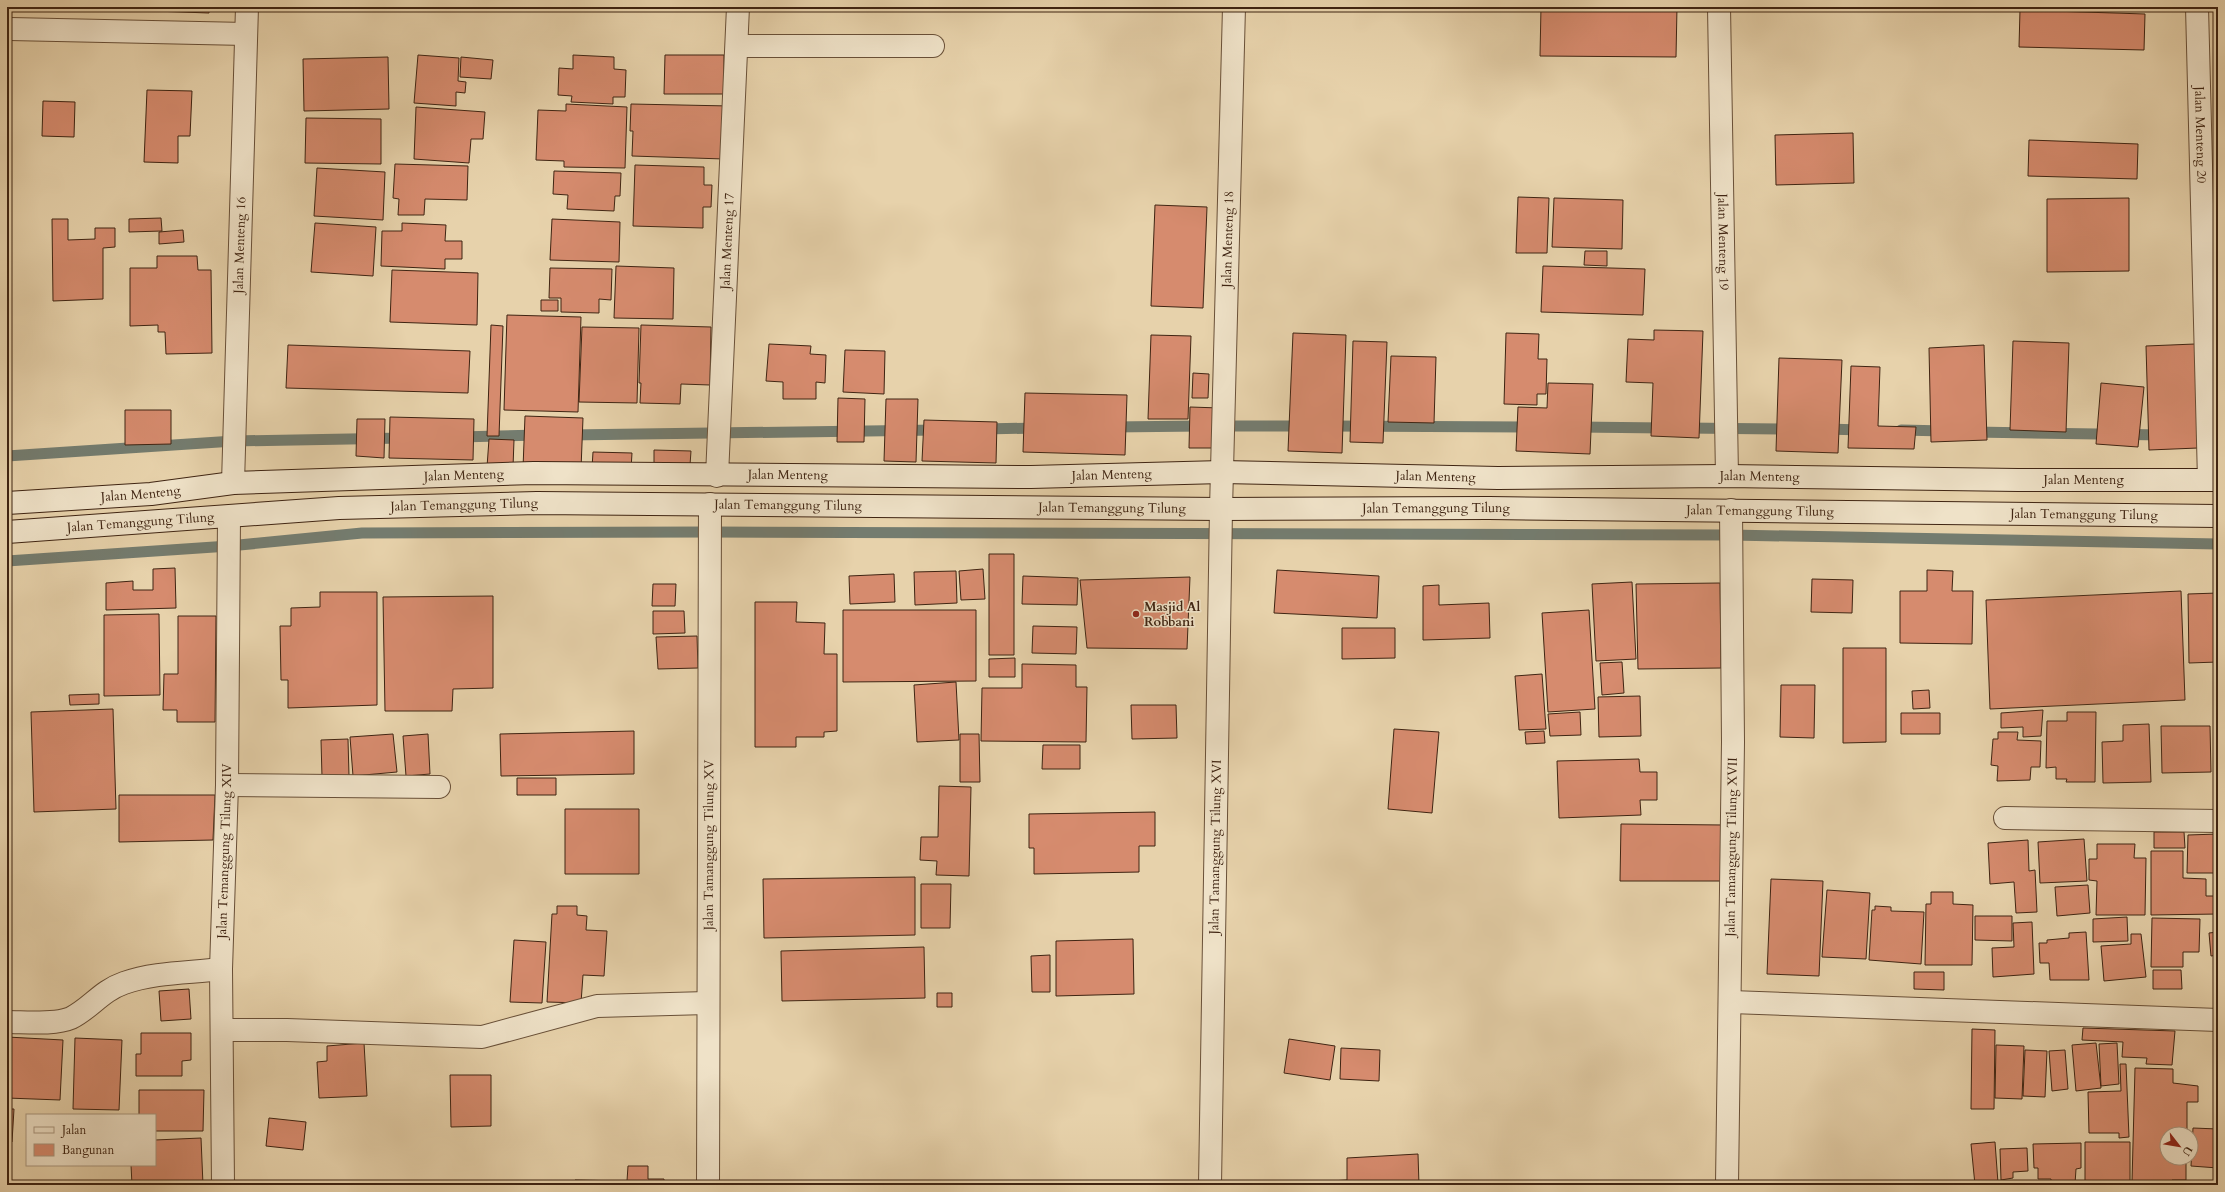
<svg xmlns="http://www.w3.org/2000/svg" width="2225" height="1192" font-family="Cardo,serif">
  <rect width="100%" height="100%" fill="#e7d2ab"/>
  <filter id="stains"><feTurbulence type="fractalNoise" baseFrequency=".005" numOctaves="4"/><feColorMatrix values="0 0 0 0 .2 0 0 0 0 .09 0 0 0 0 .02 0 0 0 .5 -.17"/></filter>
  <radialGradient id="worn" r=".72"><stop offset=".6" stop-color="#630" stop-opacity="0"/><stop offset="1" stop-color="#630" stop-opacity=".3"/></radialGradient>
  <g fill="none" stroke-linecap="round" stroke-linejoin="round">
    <path stroke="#747c6f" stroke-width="11" d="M1221,426H1303
      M1329,426L1531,427
      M1111,427L1203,426
      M1577,427L1665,428
      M1685,428L1791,429
      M983,429L1037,428
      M1825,429L1863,430
      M1901,430L1945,431
      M1973,432L2163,435
      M569,435L937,430
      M459,437L540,435
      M7,456L234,441L404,438
      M7,561L229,546L362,533L711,532L1731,535L2218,544"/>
  </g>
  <path fill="#d68b6e" stroke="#3f2412" d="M43,7H209V13Z
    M1541,7H1677L1676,57L1540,56Z
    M2020,10L2145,14L2144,50L2019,47Z
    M418,55L459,58L458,81L466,82L465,93L456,92V106L414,103Z
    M573,55L614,57V69L626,70L625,97H613V104L571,102L572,96L558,95L559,68L573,69Z
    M665,55H724V94H664Z
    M388,57L389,109L304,111L303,59Z
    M461,57L493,60L491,79L460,77Z
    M147,90L192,91L190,136H178V163L144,162Z
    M43,101L75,102L74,137L42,136Z
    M566,104L627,107L625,168L564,167V161L536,160L538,110L566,111Z
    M631,104L730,106L724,159L632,156L633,131H630Z
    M416,107L485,112L483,139H471L469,163L414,159Z
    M306,118L381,119V164L305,163Z
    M1853,133L1854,183L1776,185L1775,135Z
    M2029,140L2138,144L2137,179L2028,176Z
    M395,164L468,166L467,200L425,199L424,215H398L399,199L393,198Z
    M635,165L704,167V185H712L711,207H703V228L633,226Z
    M317,168L385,172L383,220L314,216Z
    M554,171L621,173L620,196H615L614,211L567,209L568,195L553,194Z
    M1518,197L1549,198L1547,253H1516Z
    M1554,198L1623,200L1622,249L1552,247Z
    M2129,198V271L2047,272V199Z
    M1155,205L1207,207L1203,308L1151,306Z
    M161,218L162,231L129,232V219Z
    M52,219H68V240L95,239V228H115V247L103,248V299L53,301Z
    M552,219L620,222L619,262L550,260Z
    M315,223L376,227L373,276L311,272Z
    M402,223L446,225L445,241H462V259H445V269L381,266L382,231H402Z
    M183,230L184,242L159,244V232Z
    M1585,251H1607V266L1584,265Z
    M157,256H197L198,270H211L212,353L166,354L165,332H158V325L130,326V268H157Z
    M616,266L674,268L673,319L614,318Z
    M1543,266L1645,269L1643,315L1541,312Z
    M550,268L612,269L611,300L599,299V313L561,312V298H549Z
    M392,270L478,273L477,325L390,322Z
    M541,300H558V311H541Z
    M507,315L581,317L578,412L504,410Z
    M491,325L503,326L499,436H487Z
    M641,325L711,327L710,385L681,384L680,404L640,403L641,383H639Z
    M582,327L639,328L637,403L579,402Z
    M1654,330L1703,331L1699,438L1651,436L1653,383L1626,382L1628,339L1654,340Z
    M1293,333L1346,335L1342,453L1288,451Z
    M1506,333L1539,334L1538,359H1547L1546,394H1537V405L1504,404Z
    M1151,335L1191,336L1188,419H1148Z
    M1353,341L1387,342L1383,443L1350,442Z
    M2013,341L2069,343L2066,432L2010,430Z
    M769,344L811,346L810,354L826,355L825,383L816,382V399H783V382L766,381Z
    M2195,344L2198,448L2149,450L2146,346Z
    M288,345L470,351L468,393L286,388Z
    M1984,345L1987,440L1931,442L1929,348Z
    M845,350L885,351L884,394L843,392Z
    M1391,356L1436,357L1434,423L1388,422Z
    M1779,358L1842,360L1838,453L1776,451Z
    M1851,366L1880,367L1878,426L1916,427L1914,449L1848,448Z
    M1193,373L1209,374L1208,398H1192Z
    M1548,383L1593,384L1590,454L1516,451L1518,407L1547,408Z
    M2101,383L2144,387L2138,447L2096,444Z
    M1025,393L1127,395L1125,455L1023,452Z
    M838,398L865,399L864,442H837Z
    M886,399H918L916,462L884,461Z
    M1190,407L1220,408L1218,448H1189Z
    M125,410H171V444L125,445Z
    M525,416L583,418L581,469L523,468Z
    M390,417L474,419L473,460L389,458Z
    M357,419H385L384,458L356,456Z
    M924,420L997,422L996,463L922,461Z
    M489,439L514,440L513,467H487Z
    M654,450L691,451L690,465L654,464Z
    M593,452L632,453L631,469L592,468Z
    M989,554H1014V655H989Z
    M175,568L176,608L106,610V583L133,581V590H153V569Z
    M983,569L985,599L961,600L959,571Z
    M1277,570L1379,576L1377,618L1274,613Z
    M1927,570L1953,571L1952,591H1973L1972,644L1900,643V591H1927Z
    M956,571L957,603L915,605L914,572Z
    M894,574L895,602L850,604L849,576Z
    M1023,576L1078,578L1077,605L1022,604Z
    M1190,577L1187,649L1087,648L1080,580Z
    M1812,579L1853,580L1852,613L1811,612Z
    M1632,582L1636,659L1596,661L1592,584Z
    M1720,583L1721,668L1638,669L1636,584Z
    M653,584H676L675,606H652Z
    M1439,585V605L1489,603L1490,638L1423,640V586Z
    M2181,591L2185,700L1990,709L1986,600Z
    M320,592H377V705L288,708V680H281L280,626H291V608L320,607Z
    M2218,593V662L2189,663L2188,594Z
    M493,596V688L453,689L452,711H385L383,597Z
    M755,602H797L796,622L825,623L824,654H837V731L824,732V737H796V747H755Z
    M843,610H976V681L843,682Z
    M1589,610L1595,709L1548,712L1542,613Z
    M653,611H684L685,633L653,634Z
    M159,614L160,695L104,696V615Z
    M178,616H216L215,722H177V710H163L164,674H178Z
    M1033,626L1077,627L1076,654L1032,653Z
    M1342,628H1395V658L1342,659Z
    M697,636L698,668L658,669L656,637Z
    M1843,648H1886V742L1843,743Z
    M1015,658V677H989V659Z
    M1622,662L1624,693L1602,695L1600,663Z
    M1022,664L1076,665V687H1087L1086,742L981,741L982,688H1022Z
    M1542,674L1546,729L1519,730L1515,676Z
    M956,682L959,740L917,742L914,685Z
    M1781,685H1815L1814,738L1780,737Z
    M1929,690L1930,708L1913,709L1912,691Z
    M99,694V704L70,705L69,695Z
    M1640,696L1641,736L1599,737L1598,697Z
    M1131,705H1176L1177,738L1132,739Z
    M113,709L116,809L34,812L31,712Z
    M2043,710L2041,736L2023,737V727L2001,728V713Z
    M1580,712L1581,735L1550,736L1548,714Z
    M2067,712H2096L2095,782H2066L2067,779H2056V767L2046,768L2047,721H2067Z
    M1901,713H1940V734H1901Z
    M2149,724L2151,782L2103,783L2102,742L2123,741V725Z
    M2161,726H2210L2211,772L2162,773Z
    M1394,729L1439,732L1432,813L1388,809Z
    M634,731V774L501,776L500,734Z
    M1544,731L1545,743L1526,744L1525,732Z
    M1998,732H2018L2017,740L2041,741L2040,767H2031L2030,780L1997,781L1998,766L1991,765L1993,739H1998Z
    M393,734L397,772L353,776L350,737Z
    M428,734L430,774L406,776L403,736Z
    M960,734H979L980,782H960Z
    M348,739L349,776L322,777L321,740Z
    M1043,745H1080V769H1042Z
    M1639,759L1640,772H1657V800H1640L1641,815L1559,818L1557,761Z
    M517,778H556V795H517Z
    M939,786L971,787L969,876L936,875L937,861L920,860L921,837H938Z
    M119,795H215L213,840L119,842Z
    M565,809H639V874H565Z
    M1155,812V846H1139V872L1034,874V848H1029V814Z
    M1621,824L1724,825L1723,881H1620Z
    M2154,832H2184L2185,848H2154Z
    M2218,834V873H2187L2188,835Z
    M2084,839L2087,881L2040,883L2038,842Z
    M2028,840L2029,871L2035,870L2037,912L2016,913L2014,882L1990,884L1988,843Z
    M2097,844H2135L2134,858H2146L2145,915H2096L2097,881L2089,880V859H2097Z
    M2151,851H2183V878L2206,879V896H2218V914L2151,915Z
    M915,877V935L764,938L763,879Z
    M1771,879L1823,881L1819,976L1767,974Z
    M921,884H951L950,928H921Z
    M2088,885L2090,913L2057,916L2055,887Z
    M1827,890L1870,893L1866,959L1822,957Z
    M1931,892H1953V904L1973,905L1972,965H1925L1926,904H1931Z
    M557,906H577V915L587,916L586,930L607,931L604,976L583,975L581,1003L547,1002L552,914H557Z
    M1875,906L1891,907V911L1924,912L1921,964L1869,960L1872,910H1875Z
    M1975,916H2012V941L1975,940Z
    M2127,917L2128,941L2093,942V919Z
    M2152,918L2200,919L2199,952H2183V967H2151Z
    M2032,922L2034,974L1993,977L1992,948L2014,947L2013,923Z
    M2086,932L2089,980H2050L2049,963H2040L2039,943H2047V940L2069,938V933Z
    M2218,932V955L2211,956L2209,933Z
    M2131,934H2141L2146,977L2104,981L2101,946L2131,944Z
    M1133,939L1134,994L1056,996V941Z
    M514,940L546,942L542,1003L510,1002Z
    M924,947L925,998L782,1001L781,951Z
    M1050,955V992H1032L1031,956Z
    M2153,970H2181L2182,989H2153Z
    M1914,972H1944V990L1914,989Z
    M189,989L191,1019L161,1021L159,991Z
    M937,993H952V1007H937Z
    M2083,1028L2175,1031L2172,1065L2146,1064L2147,1058L2122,1057L2123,1042L2082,1040Z
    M1972,1029L1995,1030L1994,1109H1971Z
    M141,1033H191V1060L182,1061V1076H136V1054H141Z
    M7,1037L63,1040L60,1100L7,1098Z
    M75,1038L122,1040L119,1110L73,1109Z
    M1289,1039L1335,1046L1330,1080L1284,1073Z
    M364,1043L367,1096L319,1098L317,1062L327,1061V1046Z
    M2096,1043L2101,1088L2076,1091L2072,1045Z
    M2117,1043L2119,1084L2101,1086L2099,1044Z
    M1996,1045L2024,1046L2022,1099L1995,1098Z
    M1341,1048L1380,1050L1379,1081L1340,1079Z
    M2025,1050L2047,1051L2045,1097L2023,1096Z
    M2065,1050L2068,1089L2052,1091L2049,1051Z
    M2120,1064H2126L2129,1137L2119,1138V1133H2089L2088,1092L2121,1091Z
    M2135,1068L2173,1069V1083L2198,1086V1102H2187V1134H2167V1158H2186V1180H2172L2171,1183L2132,1182Z
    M450,1075H491V1126L451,1127Z
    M139,1090H204L203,1131H155V1115H139Z
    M7,1109H14L12,1142H7Z
    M269,1118L306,1122L303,1150L266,1146Z
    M2193,1128L2218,1129V1168L2191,1166Z
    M201,1138L203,1185H132L131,1165H155V1140Z
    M1995,1142L1998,1183L1975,1185L1971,1144Z
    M2085,1142H2130V1185H2085Z
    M2081,1143V1168L2076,1169L2075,1184L2051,1185V1179H2038V1168H2034L2033,1144Z
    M2027,1148L2028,1171L2013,1172V1178L2001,1180L2000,1149Z
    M1418,1154L1419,1185H1330V1181L1347,1180V1158Z
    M628,1166H648V1179H664V1185H575V1180L627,1181Z
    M547,1183V1185H521V1184Z
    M2177,1183H2210V1185H2177Z"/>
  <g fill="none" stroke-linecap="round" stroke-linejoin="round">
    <defs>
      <g id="street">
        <path id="s1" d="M1719,7L1727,476"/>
        <path id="s2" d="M2197,7L2209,480"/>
        <path d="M10,29L246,34"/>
        <path d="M737,46H933"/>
        <path id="s3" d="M717,476L738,7"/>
        <path id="s4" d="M233,483L247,7"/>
        <path d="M227,785L439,787"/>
        <path d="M2005,818L2218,821"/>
        <path d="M1731,1002L2218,1020"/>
        <path d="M7,1022C25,1022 55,1025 71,1018C91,1008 101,991 124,983C155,972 189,973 221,969"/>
        <path d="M222,1030H287L482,1037L597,1006L707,1003"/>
        <path id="s5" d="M223,1185L221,969L227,785L229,517"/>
        <path id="s6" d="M708,1185L710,504"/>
        <path id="s7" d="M1210,1185L1221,509L1234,7"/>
        <path id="s8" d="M1727,1185L1733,742L1731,510"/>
      </g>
      <g id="secondary">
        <path id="s9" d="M7,503L151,494L233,483L534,473L1031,477L1222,472L1498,478L1727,476L2018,480H2218"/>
        <path id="s10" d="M7,532L339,508L537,503L1221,509L1489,508L2218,516"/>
      </g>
    </defs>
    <use href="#street" stroke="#695038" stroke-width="24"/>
    <use href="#secondary" stroke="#3f2412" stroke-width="24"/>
    <use href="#street" stroke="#efe2c8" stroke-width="22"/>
    <use href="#secondary" stroke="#efe2c8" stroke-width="22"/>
  </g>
  <circle fill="#8f2418" stroke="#efe2c8" stroke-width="1.5" cx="1136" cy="614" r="4"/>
  <g text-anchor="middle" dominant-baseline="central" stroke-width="3" stroke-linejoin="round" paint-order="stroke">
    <g font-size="13" fill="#3f2412" stroke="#efe2c8">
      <text stroke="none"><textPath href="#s2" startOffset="128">Jalan Menteng 20</textPath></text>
      <text stroke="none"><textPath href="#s7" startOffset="946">Jalan Menteng 18</textPath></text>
      <text stroke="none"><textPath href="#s3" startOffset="235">Jalan Menteng 17</textPath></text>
      <text stroke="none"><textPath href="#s1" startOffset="235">Jalan Menteng 19</textPath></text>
      <text stroke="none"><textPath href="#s4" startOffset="238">Jalan Menteng 16</textPath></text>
      <text stroke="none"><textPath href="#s9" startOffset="458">Jalan Menteng</textPath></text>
      <text stroke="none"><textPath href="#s9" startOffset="1106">Jalan Menteng</textPath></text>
      <text stroke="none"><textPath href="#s9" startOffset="782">Jalan Menteng</textPath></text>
      <text stroke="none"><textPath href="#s9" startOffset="1430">Jalan Menteng</textPath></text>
      <text stroke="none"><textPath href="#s9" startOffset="1754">Jalan Menteng</textPath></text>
      <text stroke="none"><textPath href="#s9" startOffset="2078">Jalan Menteng</textPath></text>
      <text stroke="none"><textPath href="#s9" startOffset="134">Jalan Menteng</textPath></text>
      <text stroke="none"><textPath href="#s10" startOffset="458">Jalan Temanggung Tilung</textPath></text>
      <text stroke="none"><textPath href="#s10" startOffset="782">Jalan Temanggung Tilung</textPath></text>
      <text stroke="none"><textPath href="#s10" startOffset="1106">Jalan Temanggung Tilung</textPath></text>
      <text stroke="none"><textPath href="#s10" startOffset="1430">Jalan Temanggung Tilung</textPath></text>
      <text stroke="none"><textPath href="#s10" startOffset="1754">Jalan Temanggung Tilung</textPath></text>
      <text stroke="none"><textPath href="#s10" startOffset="2078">Jalan Temanggung Tilung</textPath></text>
      <text stroke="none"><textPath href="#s10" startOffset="134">Jalan Temanggung Tilung</textPath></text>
      <text stroke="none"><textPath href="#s6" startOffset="340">Jalan Tamanggung Tilung XV</textPath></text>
      <text stroke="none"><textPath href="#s7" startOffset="338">Jalan Tamanggung Tilung XVI</textPath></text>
      <text stroke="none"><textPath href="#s8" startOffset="338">Jalan Tamanggung Tilung XVII</textPath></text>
      <text stroke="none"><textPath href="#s5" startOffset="334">Jalan Temanggung Tilung XIV</textPath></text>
    </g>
    <g font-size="13" font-weight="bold" fill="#3f2412" stroke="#efe2c8" text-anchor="start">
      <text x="1144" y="607">Masjid Al<tspan x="1144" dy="15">Robbani</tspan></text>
    </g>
  </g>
  <rect width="2225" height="1192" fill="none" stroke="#e7d2ab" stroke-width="24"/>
  <rect x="8" y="8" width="2209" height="1176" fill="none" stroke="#3f2412" stroke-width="2"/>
  <rect x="12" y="12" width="2201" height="1168" fill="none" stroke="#3f2412"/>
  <rect x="26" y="1114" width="130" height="52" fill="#efe2c8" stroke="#a9967f"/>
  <rect x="34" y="1127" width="20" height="6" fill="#efe2c8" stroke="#a9967f"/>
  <text x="62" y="1134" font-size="12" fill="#3f2412">Jalan</text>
  <rect x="34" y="1144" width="20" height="12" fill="#d68b6e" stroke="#a9967f"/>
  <text x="62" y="1154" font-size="12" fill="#3f2412">Bangunan</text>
  <g transform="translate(2179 1146) rotate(121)"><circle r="19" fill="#efe2c8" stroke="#a9967f"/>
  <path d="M0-3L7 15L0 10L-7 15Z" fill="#8f2418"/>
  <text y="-6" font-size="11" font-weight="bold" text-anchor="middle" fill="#3f2412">U</text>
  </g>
  <rect width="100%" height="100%" filter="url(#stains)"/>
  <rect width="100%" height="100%" fill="url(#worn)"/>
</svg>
